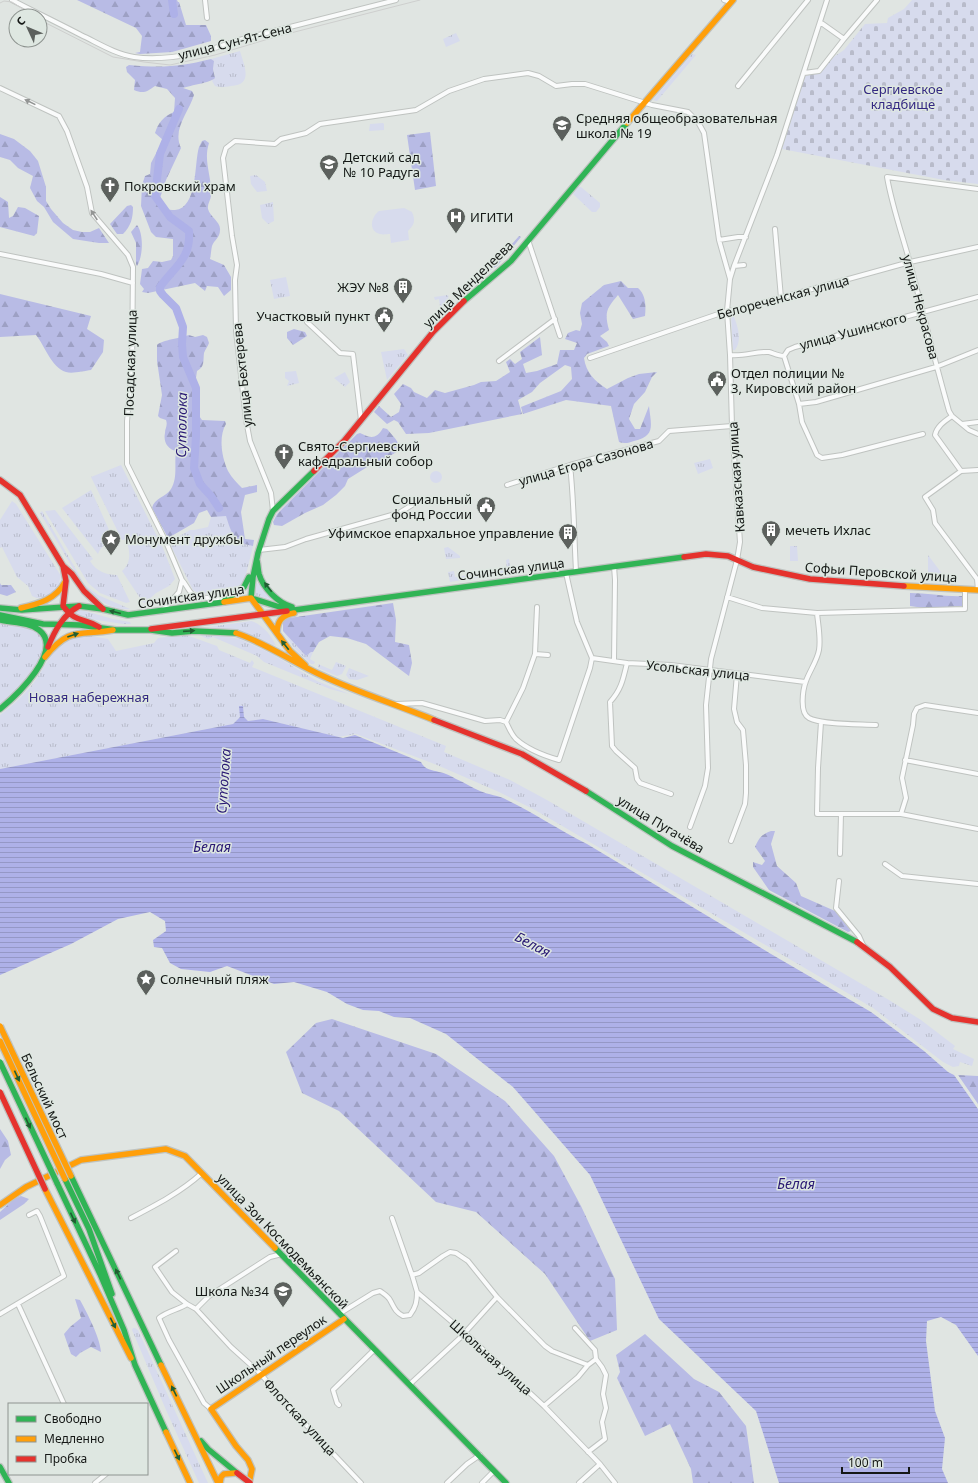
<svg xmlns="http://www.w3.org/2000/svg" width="978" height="1483" font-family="'Noto Sans',sans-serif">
  <defs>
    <pattern id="grass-tufts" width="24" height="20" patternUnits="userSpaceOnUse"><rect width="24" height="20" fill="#d7dbed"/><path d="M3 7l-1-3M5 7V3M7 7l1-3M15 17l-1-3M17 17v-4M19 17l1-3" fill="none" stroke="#b8bbca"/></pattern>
    <pattern id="forest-firs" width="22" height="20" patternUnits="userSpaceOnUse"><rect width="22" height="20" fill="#b8bbe5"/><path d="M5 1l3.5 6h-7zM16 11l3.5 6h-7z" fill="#9da0c4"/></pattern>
    <pattern id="cemetery-stones" width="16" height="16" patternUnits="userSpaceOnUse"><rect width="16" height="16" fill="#d7dbed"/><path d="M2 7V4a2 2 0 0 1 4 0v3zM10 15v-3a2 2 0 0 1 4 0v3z" fill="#b8bbca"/></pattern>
    <pattern id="water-rules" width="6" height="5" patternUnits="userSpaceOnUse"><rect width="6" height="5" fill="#aeb1e8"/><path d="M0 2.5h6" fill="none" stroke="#9598c6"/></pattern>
  </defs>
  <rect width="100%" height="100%" fill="#e0e5e2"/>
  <path fill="url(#grass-tufts)" d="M456,33L460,41L446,47L443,39Z
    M240,51C244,65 254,85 231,86C225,87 221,88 215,86L212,81L215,76L213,69L214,61L211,59Z
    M692,54L696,55L657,101L653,100Z
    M256,175L265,182L267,191L257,192L251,184L250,176Z
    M578,187H581L600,203V207L596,212H592L573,194Z
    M273,202L274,221L268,224L262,218L260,205Z
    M286,277L290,296L274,299L270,280Z
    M448,295L449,302L441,313L439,299L435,300L434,297Z
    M733,314C737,325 743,339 735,350H733L731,315Z
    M404,349L408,355L387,380L381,352Z
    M296,371L299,383L287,386L289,381L285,378V372Z
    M345,372L350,382L345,387L334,378Z
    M710,459L713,468L698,474L694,463Z
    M121,465L163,548L175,579L169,586L156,593L145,603L142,601L122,571C132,562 130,551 126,539L122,540L91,477Z
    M430 477a6 6 0 1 1 12 0a6 6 0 1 1-12 0Z
    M91,490L115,543C106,543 101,546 98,554L62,508Z
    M12,501L16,504L61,576L59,582L62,583C56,594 44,603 32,596L28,586L17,577L2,547L0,548V520Z
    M55,510L93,559L90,561C96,571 106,575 117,575L130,602L126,603L100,593L88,583L45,511Z
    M42,511L85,585L98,595L130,609C113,611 95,599 84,587L40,513Z
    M226,515C231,532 234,543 253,546L244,583L241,587L236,589L199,594L193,590L169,542L190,530H194L208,527L211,517Z
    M790,546H797L798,561H790Z
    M448,547L460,556V558L446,559L444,548Z
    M928,555L943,575L941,577H931L928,573Z
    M509,559L511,573L488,577L487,572L507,569L506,560Z
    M454,571L455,577L483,573V577L450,582L448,572Z
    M257,583L262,584L276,601L255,595L254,587Z
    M78,609L113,619L130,622L131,624H123L77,617L74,613Z
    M0,621C11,624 27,624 36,631C64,648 14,694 0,705Z
    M251,621C262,624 272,636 276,646L243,631L209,627Z
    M283,631L306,656L311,652H313L310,659L315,662L314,664H311L294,648Z
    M84,635L108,639L116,651L154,643L158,638L183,635L189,636L217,646L219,650L250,663L252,660L254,663L252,667L446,746L444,752L510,780L547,800L889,1000L921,1020L955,1046L953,1049L974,1059L972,1066L960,1062L959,1066L953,1067L943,1062L873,1008L535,810L499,792L437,765L356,734L338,737L263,719L248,721L244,717L243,706H240V717L233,724L0,769V715C12,706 23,696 32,685C44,670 53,645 72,637C76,636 80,636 84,635Z
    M199,635L223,636L240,639L272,654L317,681L349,694L330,689L264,662L257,656L213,637L208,639Z
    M336,662L346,666L342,674L337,676L318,668V664L332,670Z
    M349,668L369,676L357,680L349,679L346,675Z
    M133,1328H135L138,1330L208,1483H199L166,1410L132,1330Z"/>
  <path fill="url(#forest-firs)" d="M77,0H177L178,2H179L186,25H206L211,36V41L172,52L140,54L135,53L140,52L142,36L136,28Z
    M211,59L214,61L213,69L215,78C210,83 191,85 183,88L192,91L194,95C189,112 172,129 181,148L166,180L158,204C164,208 167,210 175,210C198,208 194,163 199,147L202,141L205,140L209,143C203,161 212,176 211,195C211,200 207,204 208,209C210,217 221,222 220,230C220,238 214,240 212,246C211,250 211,255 210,259L224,265L231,277V290L224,296L218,287L207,286L205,291L195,283L148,293L142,292L144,289L140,284L142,269L148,268L153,261L162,262L171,260L173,256V239L156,237L151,232L141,206L142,185L145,176L150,174L151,163L163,140L155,133C158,123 164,116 174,112L175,98L167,89L155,86C147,92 143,94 134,90L135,80L127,72L126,67L129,65C162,68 179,67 211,59Z
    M430,132L436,186L415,190L407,135Z
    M0,134L14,139L30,151L38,161L46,187V201L51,209L63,223L73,230L82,232H90L99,228L109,243H99L73,239L53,222L44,207L37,201L30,188L33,176L18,168L10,160L0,157Z
    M0,197L8,202L9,218L13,216L18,207L25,208L39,216L37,233L34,236L0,227Z
    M131,205L133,207C133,218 131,226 123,234H117L110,224L127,206Z
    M137,225C144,234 143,257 137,266L136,264V243L131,232Z
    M519,236L521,237L497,266L487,272Z
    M621,281L628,288H638C646,295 646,306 645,316L633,319L618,295C607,308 604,312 609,330L600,336L607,342L609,346L587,354L584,358C586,373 595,381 607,389L628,378L639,374L657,372L652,377L645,392L634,404L629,419L635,429H640L649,406C651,425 656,436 634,441C629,443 624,444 619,442L611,406L566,400L523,414L521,407L561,391L572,379L571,367L565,365L540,383L532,392L518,400L522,414L429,433L406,434L398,422L394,420L387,424L374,412L379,406L391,417L399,412L401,404L394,394L403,384L411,388L414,392L427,398L435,390L445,393L474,385L481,382L496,381L510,372L506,362L510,359L515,364L522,359L520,352L540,337L542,355L523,364L526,373L537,371L557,364L560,350H574L577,343L565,339L568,333L576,330L580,331L582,324L580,313L582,303L604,285Z
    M0,294L91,316L87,329L104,340L103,352L91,370C84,371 72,374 66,372C51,367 45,346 36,335L0,337Z
    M294,329L305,332L307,336L293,345L287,338V332Z
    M189,335L195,337L203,335L207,337L209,343C208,346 205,350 204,353C203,360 205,367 197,371L192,406L202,420L225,421L226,424C218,437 222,458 228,471C232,478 237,483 242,488L257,485V492L245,495L241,512L245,539L254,540L253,546C234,543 231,532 226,516L211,517L207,510L199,513L194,523L168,538L152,508C154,498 166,497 171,489C178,477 174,464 176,451C168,449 163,442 165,433C165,428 168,426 166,420L160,418L158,416L162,395L157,361V345C162,340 181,338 189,335Z
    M383,428L387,429C392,435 400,442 400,450L388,457L380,468L375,464H372L348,479L345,486L336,495L323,505L305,513L282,526L274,525L273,522L277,514L357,434L360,433C370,438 376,440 383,428Z
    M0,583L1,585H11L16,592L7,596L0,594Z
    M910,593C928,593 946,597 964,596L963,606L924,608L910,606Z
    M393,603L396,620L395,642L409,645L412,663L409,676L366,644L347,638L330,636L319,642L313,652H311L306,656L283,631V620L289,618Z
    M771,831H775L771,844L777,866L796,883L801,896L835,911L851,931L848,932L769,890L753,867V862L762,865L765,861L755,847C759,838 762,834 771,831Z
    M332,1019L436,1054L505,1101L554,1156L581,1206L615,1279L617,1330L590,1341L545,1274L476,1212L436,1202L339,1111L302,1093L286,1052L316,1023Z
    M958,1075L978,1076V1104Z
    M0,1129L8,1141L11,1155L5,1160L0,1169Z
    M21,1196L29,1199L24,1204L0,1220V1212L14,1199Z
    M75,1299L80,1300C87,1313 100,1337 101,1352L91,1347L80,1353L76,1357L71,1354L64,1334L70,1327L81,1318Z
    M645,1334L694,1379L719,1392L746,1426L754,1483H693L691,1469L670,1424L645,1436L617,1378L620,1372L616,1355Z"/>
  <path fill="url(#cemetery-stones)" d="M912,0H978V184L944,180L782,149L805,76L819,72L835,56L844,50L865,24L887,23L888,18L904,9Z"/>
  <path fill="#d7dbed" d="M383,123L384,124V130L369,131L370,124Z
    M404,208L412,212C416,221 414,225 408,231L409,240L391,243L390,234C387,234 383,235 380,234C368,231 371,217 379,211Z"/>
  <path fill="url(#water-rules)" d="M239,706H243L244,717L248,721L263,719L343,738L355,735L421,762C425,770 432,770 439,772C445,773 451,776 456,779C464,782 472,788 480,791C489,795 498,795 507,800C534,813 559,830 587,844L771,954L871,1012L924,1051L948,1072L954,1075L978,1109V1356L956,1325L941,1317L927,1321L926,1341L935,1411L945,1438L942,1469L948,1483H779L756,1411L659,1319L590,1175L513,1087L446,1034L410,1018L394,1017L379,1011L363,1010L347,1004L327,992L294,982L274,984L227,966L210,972L181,969L170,963L162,948L154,947L153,940L166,931L165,921L150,912L118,919L71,944L0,975V769L233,724L240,717Z"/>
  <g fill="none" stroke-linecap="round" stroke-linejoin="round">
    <path stroke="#aeb1e8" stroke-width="8" d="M172,0L174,14
      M179,109L160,154L155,196L170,217L189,231C191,259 175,266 160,287V291L163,295L176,308L183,327L182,344L183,357L196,388V436L194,468L200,484L211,496L219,508"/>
    <defs>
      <path id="street" d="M12,0C35,12 58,23 81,35C98,43 115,54 134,57C169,62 206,52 239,40L396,0
        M205,0L207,18
        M724,0L731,2
        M820,22L844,39L877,0
        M804,73L819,71L844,39
        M738,86L808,0
        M0,88L59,116L67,131L87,187L92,213L128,255L133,267L132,368L127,421V464L166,542L182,580L179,592L162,611
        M775,229L781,298
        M528,240L560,336
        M719,240L738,237H746
        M0,254L101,274L133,283
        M734,266L744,265
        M730,279L734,266L777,155L827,0
        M307,322L340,353L353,354L361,420
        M730,355C743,357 756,351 769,352C773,353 778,356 784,356L788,350L795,347L978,297
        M784,356L799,404L802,422L817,455L822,458L842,455L923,434
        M590,358L727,311L736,310L910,262L978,247
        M499,361L555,319
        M799,404L816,402L936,367L978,350
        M952,416L949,411C935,362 923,312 910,263C902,234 892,206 887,177L978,189
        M962,424L978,422
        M570,465C574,500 574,536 576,571
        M961,471L935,435C937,426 945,421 952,416L969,430L978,434
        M507,485L570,465L659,441L669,431L732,426
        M273,511L271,493L250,441L246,420L236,331L235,280L237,265L232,236L223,158L226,148L235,141L275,144L281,139L306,133L320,124L416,110L449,91L484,79L528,73L539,76L556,86L572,84H585L652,105L688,112L698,122L704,133L719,240L730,279L727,311L730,355L732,426L740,542L737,560L711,659L706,705L708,768L705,786L690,827
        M259,550L285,547L306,539L399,513L412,505
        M614,566L615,580L614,661
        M182,580C186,584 188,590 192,594C201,601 215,595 224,601
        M978,590L977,579L935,523L933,510L925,497L961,471L978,470
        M727,597L762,608L817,613L965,609V589
        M817,613C818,624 821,638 819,650C817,661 810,670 806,681C803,689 799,713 809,718C822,725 859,724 876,725
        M535,654L548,655
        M592,658L627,663L671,665L805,682
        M627,663C623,680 621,690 610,702L612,746L616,751L635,768L637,779L640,783L671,794
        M396,704L422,703L485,721L500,720L506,722C509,728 511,734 516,739C527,749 545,756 559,760L590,668L592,658L577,622L566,573
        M506,722L523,688L535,654L537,607
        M821,722L818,768L817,814H901L978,829
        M905,760L978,774
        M901,814L906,798L902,778L913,725L914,714L917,708L925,705L978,713
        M731,841L745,804L746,793V765L743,730L737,722L734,709L737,674
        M840,854L841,814
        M885,864L902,876L978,884
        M839,881L836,908L859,936L863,945
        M131,1218C156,1205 181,1192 202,1173
        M392,1218L412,1275L417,1292L465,1333L544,1406L600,1464L615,1483
        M176,1251L155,1267L172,1292L187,1304L196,1309L231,1347L261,1374L277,1394L361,1483
        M412,1275L419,1273L443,1256L450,1252L456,1253L468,1261L497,1297L545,1346L552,1351L588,1365
        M18,1304L64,1404
        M187,1304C178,1310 167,1311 159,1318L169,1340L204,1403L211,1409
        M196,1309L209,1296L270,1257L282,1254
        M0,1314L64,1276L40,1216L37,1211L29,1215
        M339,1314L373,1293L380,1291C384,1294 388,1296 390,1300C394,1307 395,1312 403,1316L410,1315C416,1307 417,1301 417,1292
        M575,1328L595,1350L596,1359
        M409,1385L461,1337L497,1297
        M339,1405L337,1403L333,1390L375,1349
        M544,1406L578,1377L588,1365L596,1359L602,1367L606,1375L603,1394L606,1408L602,1422L605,1439L588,1452
        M95,1483L106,1474
        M447,1483L467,1464L480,1455
        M482,1483L494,1471
        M579,1483L600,1464"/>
      <path id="fast" d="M464,301L511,261L627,123
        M257,561C258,565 258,570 259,574C263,588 278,603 292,607
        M224,601L244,587L249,577
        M0,608L22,610L79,606L103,609L128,615L224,602
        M286,609L251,598L253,577L258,553L269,519L273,511L314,471
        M287,611L684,557
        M0,615L43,624L80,625L116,630H151L172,633L194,631L236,633
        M0,620C12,623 29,622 39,630C65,650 16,696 0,709
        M586,791L672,846L857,942
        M71,1176L161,1365
        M65,1179L89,1229L112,1294
        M57,1183L100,1274L124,1330L135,1365L166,1432
        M275,1248L506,1483
        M201,1441L208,1449L237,1473
        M0,1467L9,1483"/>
      <path id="slow" d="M627,123L733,0
        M904,586L978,590
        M224,602L251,598L290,651L305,665
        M21,608C39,604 56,599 65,582
        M236,633C266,643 294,663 323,676C359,693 398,705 434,720
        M277,633C277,621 282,615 294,613
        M45,657C70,626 79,636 113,630
        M45,1189L131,1358
        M0,1205L26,1187L81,1160L166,1149L185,1156L275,1248
        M161,1365L218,1483
        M166,1432L190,1483
        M220,1483L221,1477L224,1474L235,1473
        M249,1483L252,1469L248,1460L236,1446L211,1409L344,1319"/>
      <path id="jam" d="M314,471L344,441L433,332L464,301
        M0,480L20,495L63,566L66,581L63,606C77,624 83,617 99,627
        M684,557L706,554L728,556L753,567L810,579L904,586
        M63,566L72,574L84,591L103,609
        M151,629L287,611
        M48,647C55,630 63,615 79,606
        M434,720L522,754L586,791
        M857,942L890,967L933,1009L952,1018L978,1022"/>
    </defs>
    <use href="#street" stroke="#bfc3c0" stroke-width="6"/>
    <use href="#fast" stroke="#bfc3c0" stroke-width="8"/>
    <use href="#slow" stroke="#bfc3c0" stroke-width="8"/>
    <use href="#jam" stroke="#bfc3c0" stroke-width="8"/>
    <use href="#street" stroke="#fafbfb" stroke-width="4"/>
    <use href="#fast" stroke="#30b455" stroke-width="5.5"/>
    <use href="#slow" stroke="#ff9f0a" stroke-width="5.5"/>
    <use href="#jam" stroke="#e5322d" stroke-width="5.5"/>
    <path stroke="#cecfce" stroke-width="1" d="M0,3L4,1L12,2L34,16
      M40,20L113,57L144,62L170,65L215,55L275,37L420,0"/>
    <defs>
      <path id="fast-bridge" d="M0,1062L57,1183"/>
      <path id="slow-bridge" d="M0,1026L71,1176
        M0,1041L65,1179"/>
      <path id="jam-bridge" d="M0,1092L45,1189
        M237,1473L250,1483"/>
    </defs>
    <use href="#fast-bridge" stroke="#bfc3c0" stroke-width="8" stroke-linecap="butt"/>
    <use href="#slow-bridge" stroke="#bfc3c0" stroke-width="8" stroke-linecap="butt"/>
    <use href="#jam-bridge" stroke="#bfc3c0" stroke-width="8" stroke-linecap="butt"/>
    <use href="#fast-bridge" stroke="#30b455" stroke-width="5.5"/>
    <use href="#slow-bridge" stroke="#ff9f0a" stroke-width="5.5"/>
    <use href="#jam-bridge" stroke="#e5322d" stroke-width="5.5"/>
  </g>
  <defs><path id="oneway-solid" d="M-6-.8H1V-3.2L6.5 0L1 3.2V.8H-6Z"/></defs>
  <g fill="#939594">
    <use href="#oneway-solid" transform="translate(30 102) rotate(-154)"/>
    <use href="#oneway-solid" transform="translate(94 215) rotate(-123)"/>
  </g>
  <g fill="#215e32">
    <use href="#oneway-solid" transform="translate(268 587) rotate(-128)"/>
    <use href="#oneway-solid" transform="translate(115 612) rotate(-166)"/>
    <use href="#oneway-solid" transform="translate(189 631) rotate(-4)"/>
    <use href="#oneway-solid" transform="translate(73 635) rotate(-19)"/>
    <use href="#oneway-solid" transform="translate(285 645) rotate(-128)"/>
    <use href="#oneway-solid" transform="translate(17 1076) rotate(65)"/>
    <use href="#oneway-solid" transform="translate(28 1123) rotate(65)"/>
    <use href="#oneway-solid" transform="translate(73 1218) rotate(65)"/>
    <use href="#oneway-solid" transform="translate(118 1274) rotate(-116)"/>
    <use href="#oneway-solid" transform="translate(113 1323) rotate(63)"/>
    <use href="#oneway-solid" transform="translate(174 1391) rotate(-116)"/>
    <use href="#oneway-solid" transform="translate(177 1455) rotate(64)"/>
  </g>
  <defs>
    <symbol id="school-pin" viewBox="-11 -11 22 30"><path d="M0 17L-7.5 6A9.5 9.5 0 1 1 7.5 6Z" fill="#5c605d" stroke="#dee7e1"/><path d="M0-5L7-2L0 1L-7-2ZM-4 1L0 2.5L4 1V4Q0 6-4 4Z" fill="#fff"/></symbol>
    <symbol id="church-pin" viewBox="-11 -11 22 30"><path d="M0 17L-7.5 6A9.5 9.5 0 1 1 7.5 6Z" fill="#5c605d" stroke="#dee7e1"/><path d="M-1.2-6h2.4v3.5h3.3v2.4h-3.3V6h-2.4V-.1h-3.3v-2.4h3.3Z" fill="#fff"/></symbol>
    <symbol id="hospital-pin" viewBox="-11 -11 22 30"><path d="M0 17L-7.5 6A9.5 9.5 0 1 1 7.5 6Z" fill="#5c605d" stroke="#dee7e1"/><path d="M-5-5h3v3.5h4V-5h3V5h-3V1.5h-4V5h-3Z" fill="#fff"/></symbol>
    <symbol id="building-pin" viewBox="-11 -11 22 30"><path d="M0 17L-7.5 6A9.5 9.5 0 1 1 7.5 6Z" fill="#5c605d" stroke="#dee7e1"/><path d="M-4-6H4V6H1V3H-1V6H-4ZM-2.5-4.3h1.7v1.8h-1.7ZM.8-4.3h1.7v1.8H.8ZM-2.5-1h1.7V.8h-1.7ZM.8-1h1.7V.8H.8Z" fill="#fff"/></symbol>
    <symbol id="civic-pin" viewBox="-11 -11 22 30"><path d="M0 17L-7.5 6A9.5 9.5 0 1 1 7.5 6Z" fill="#5c605d" stroke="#dee7e1"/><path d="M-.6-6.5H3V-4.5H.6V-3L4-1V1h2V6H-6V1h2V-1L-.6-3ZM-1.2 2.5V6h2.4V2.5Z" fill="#fff"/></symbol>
    <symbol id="sight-pin" viewBox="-11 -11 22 30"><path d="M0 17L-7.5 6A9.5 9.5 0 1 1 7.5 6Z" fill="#5c605d" stroke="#dee7e1"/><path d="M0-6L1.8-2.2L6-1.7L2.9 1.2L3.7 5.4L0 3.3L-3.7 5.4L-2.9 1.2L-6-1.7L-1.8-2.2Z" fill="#fff"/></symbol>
  </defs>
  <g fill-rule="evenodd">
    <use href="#school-pin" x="551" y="114" width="22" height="30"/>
    <use href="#school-pin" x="318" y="153" width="22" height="30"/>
    <use href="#church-pin" x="99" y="175" width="22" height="30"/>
    <use href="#hospital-pin" x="445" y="206" width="22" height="30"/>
    <use href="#building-pin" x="392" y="276" width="22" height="30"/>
    <use href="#civic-pin" x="373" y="305" width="22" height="30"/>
    <use href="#civic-pin" x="706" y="369" width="22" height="30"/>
    <use href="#church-pin" x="273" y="442" width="22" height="30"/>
    <use href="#civic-pin" x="475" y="495" width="22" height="30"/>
    <use href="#building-pin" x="760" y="519" width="22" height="30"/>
    <use href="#building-pin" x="557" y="522" width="22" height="30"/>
    <use href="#sight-pin" x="100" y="528" width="22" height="30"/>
    <use href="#sight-pin" x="135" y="968" width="22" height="30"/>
    <use href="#school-pin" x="272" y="1280" width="22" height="30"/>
  </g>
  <g text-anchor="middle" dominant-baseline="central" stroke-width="3" stroke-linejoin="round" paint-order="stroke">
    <g font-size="13" fill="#151816" stroke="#dee7e1">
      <text transform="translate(235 41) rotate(-14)">улица Сун-Ят-Сена</text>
      <text transform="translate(468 284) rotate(-44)">улица Менделеева</text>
      <text transform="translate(783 297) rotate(-15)">Белореченская улица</text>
      <text transform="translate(921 307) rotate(75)">улица Некрасова</text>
      <text transform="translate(853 331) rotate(-15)">улица Ушинского</text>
      <text transform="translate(130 363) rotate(-88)">Посадская улица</text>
      <text transform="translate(242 375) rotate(-96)">улица Бехтерева</text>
      <text transform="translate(586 462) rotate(-16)">улица Егора Сазонова</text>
      <text transform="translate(736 477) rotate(-94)">Кавказская улица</text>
      <text transform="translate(511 569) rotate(-7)">Сочинская улица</text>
      <text transform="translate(881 572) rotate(4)">Софьи Перовской улица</text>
      <text transform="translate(191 596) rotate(-8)">Сочинская улица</text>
      <text transform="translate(698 670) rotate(6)">Усольская улица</text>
      <text transform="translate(661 824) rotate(31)">улица Пугачёва</text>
      <text transform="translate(45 1096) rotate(65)">Бельский мост</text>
      <text transform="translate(283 1241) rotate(46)">улица Зои Космодемьянской</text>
      <text transform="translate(271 1354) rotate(-34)">Школьный переулок</text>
      <text transform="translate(491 1357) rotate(42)">Школьная улица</text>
      <text transform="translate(300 1417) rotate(47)">Флотская улица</text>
    </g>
    <g font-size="13" fill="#342983" stroke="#dee7e1">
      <text x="903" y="89">Сергиевское<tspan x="903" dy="15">кладбище</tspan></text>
      <text x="89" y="697">Новая набережная</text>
    </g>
    <g font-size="13" fill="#151816" stroke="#dee7e1" text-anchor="start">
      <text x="576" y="118">Средняя общеобразовательная<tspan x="576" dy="15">школа № 19</tspan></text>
      <text x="343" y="157">Детский сад<tspan x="343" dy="15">№ 10 Радуга</tspan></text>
      <text x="124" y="186">Покровский храм</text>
      <text x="470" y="217">ИГИТИ</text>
      <text x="389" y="287" text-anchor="end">ЖЭУ №8</text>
      <text x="370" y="316" text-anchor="end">Участковый пункт</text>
      <text x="731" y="373">Отдел полиции №<tspan x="731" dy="15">3, Кировский район</tspan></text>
      <text x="298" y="446">Свято-Сергиевский<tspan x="298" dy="15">кафедральный собор</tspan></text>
      <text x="472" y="499" text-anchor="end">Социальный<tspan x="472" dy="15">фонд России</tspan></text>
      <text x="785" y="530">мечеть Ихлас</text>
      <text x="554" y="533" text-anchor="end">Уфимское епархальное управление</text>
      <text x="125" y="539">Монумент дружбы</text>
      <text x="160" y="979">Солнечный пляж</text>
      <text x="269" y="1291" text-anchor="end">Школа №34</text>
    </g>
    <g font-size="14" font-style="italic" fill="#291974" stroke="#dee7e1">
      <text transform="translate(181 425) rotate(-89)">Сутолока</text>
      <text transform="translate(223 781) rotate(-86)">Сутолока</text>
      <text x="212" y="846">Белая</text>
      <text transform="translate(533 944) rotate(28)">Белая</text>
      <text x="796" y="1183">Белая</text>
    </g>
  </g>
  <rect x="8" y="1403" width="140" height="72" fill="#dee7e1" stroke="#8e9490"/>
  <rect x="16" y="1416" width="20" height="6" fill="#30b455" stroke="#8e9490"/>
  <text x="44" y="1423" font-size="12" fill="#151816">Свободно</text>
  <rect x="16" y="1436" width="20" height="6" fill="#ff9f0a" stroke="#8e9490"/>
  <text x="44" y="1443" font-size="12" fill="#151816">Медленно</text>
  <rect x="16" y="1456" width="20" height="6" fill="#e5322d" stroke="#8e9490"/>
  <text x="44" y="1463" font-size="12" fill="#151816">Пробка</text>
  <g transform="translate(28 28) rotate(314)"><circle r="19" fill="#dee7e1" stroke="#8e9490"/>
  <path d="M0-3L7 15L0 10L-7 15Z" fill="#5c605d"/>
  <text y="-6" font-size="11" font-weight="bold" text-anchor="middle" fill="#151816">С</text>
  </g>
  <path d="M842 1467v6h67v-6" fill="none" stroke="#151816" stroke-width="2"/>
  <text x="848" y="1467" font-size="12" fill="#151816" stroke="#dee7e1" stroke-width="3" paint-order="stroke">100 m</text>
</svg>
